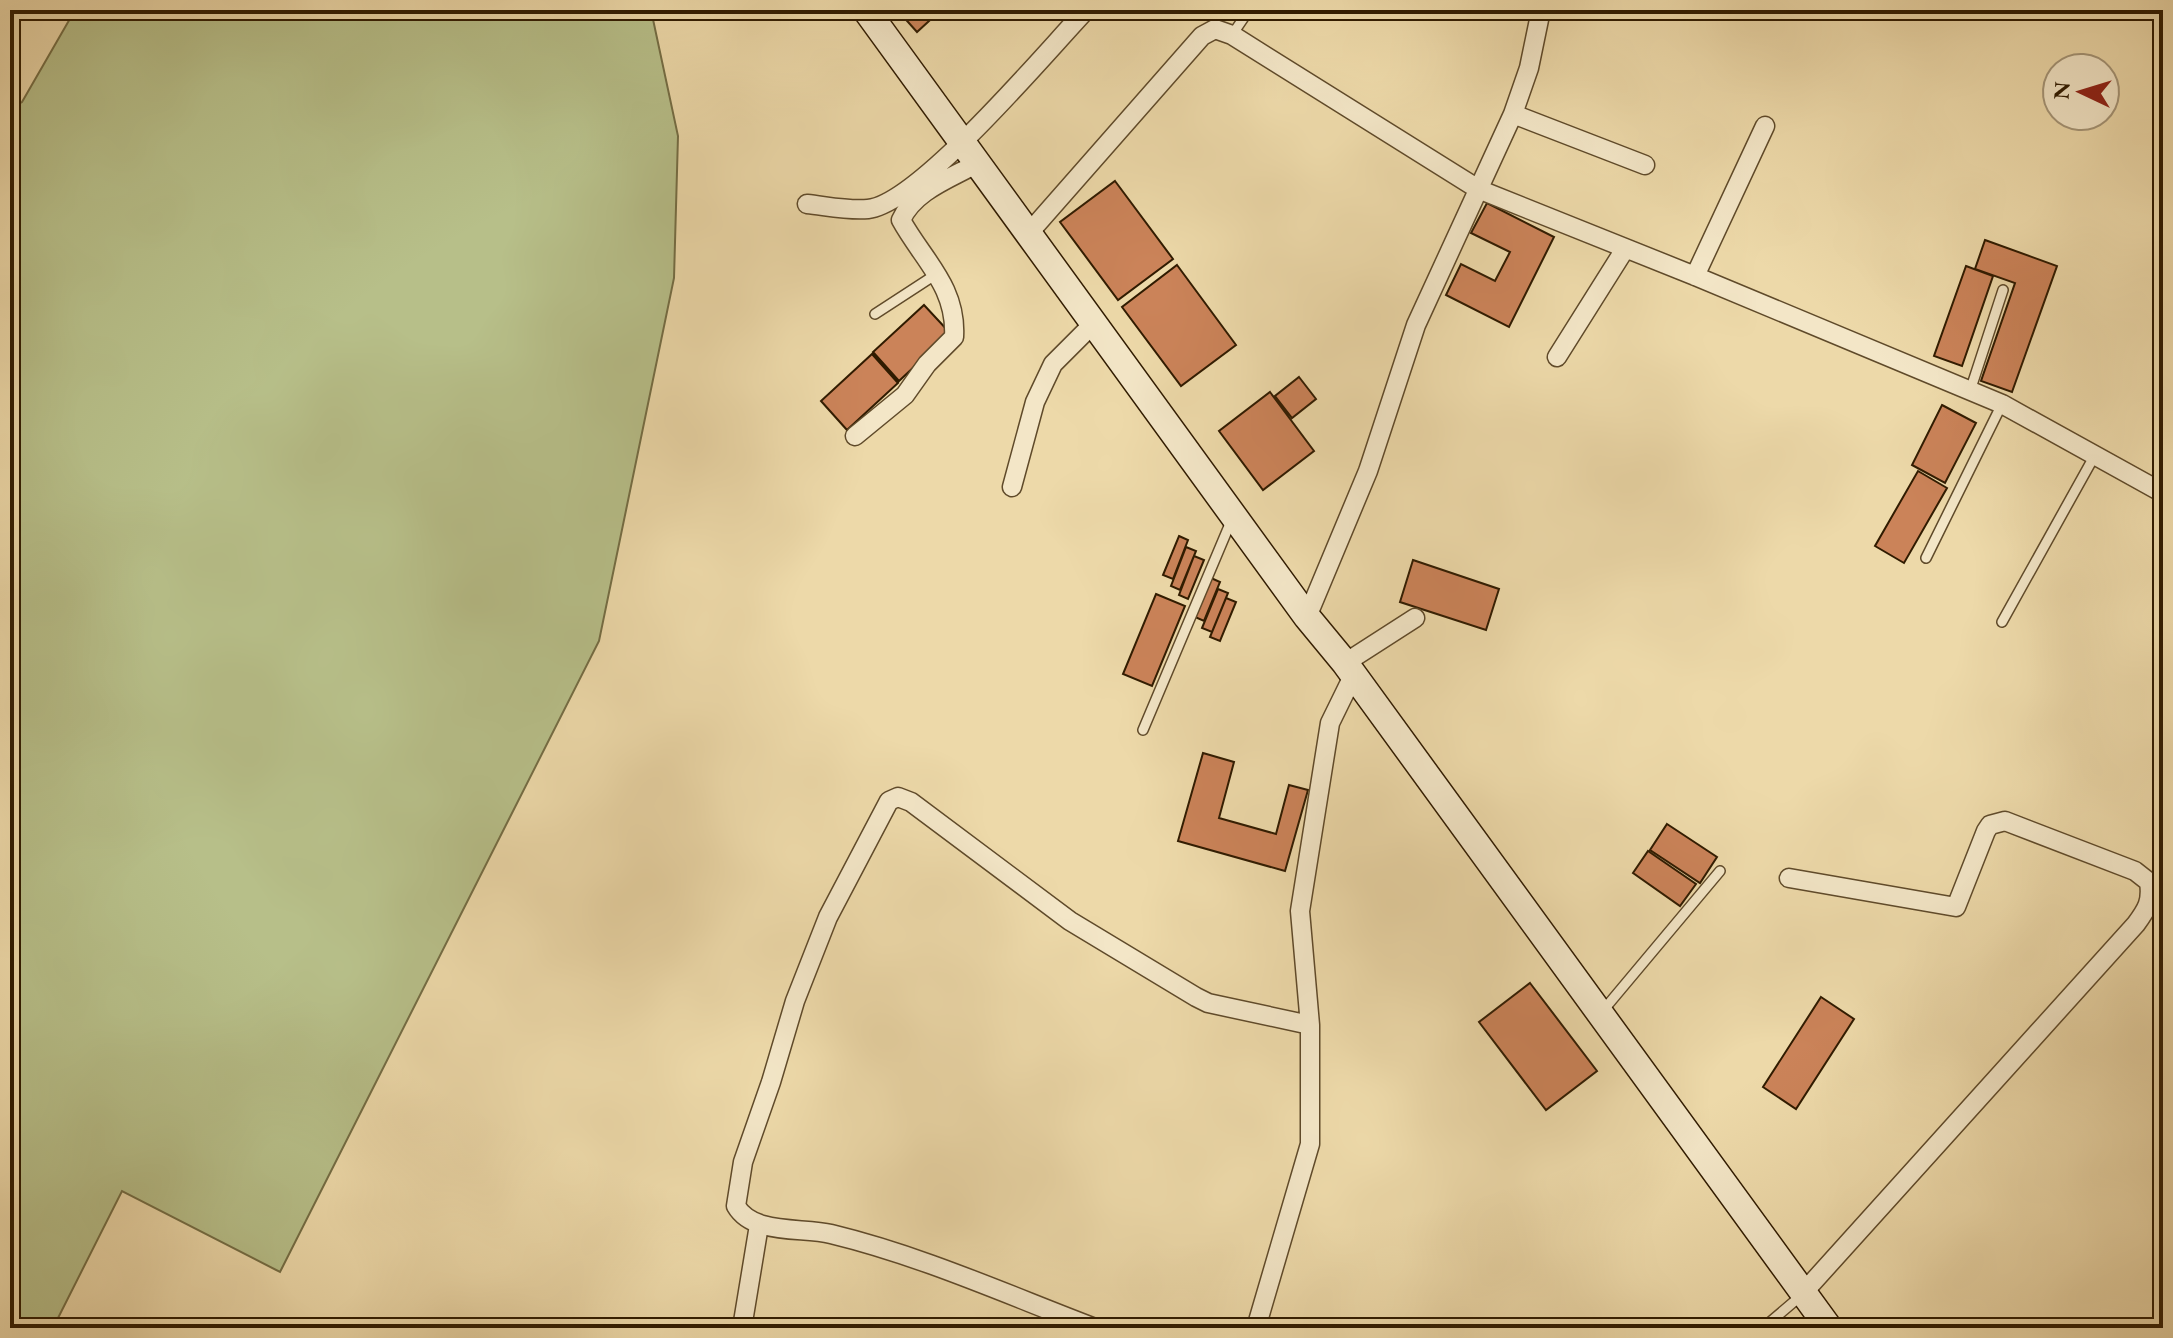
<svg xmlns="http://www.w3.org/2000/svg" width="2173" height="1338" font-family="'EB Garamond',serif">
  <rect width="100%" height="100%" fill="#edd9a9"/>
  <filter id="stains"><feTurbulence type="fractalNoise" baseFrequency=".0025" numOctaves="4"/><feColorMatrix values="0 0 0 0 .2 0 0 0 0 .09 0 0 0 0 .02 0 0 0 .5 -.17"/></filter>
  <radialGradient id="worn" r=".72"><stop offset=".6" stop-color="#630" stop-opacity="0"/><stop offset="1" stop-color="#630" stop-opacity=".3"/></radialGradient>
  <path fill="#b7bf89" stroke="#746d44" stroke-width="2" d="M75,10H651L678,136L674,278L599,641L280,1272L122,1191L53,1328H10V109L22,102Z"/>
  <path fill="#cb8359" stroke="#301b00" stroke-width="2" d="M902,10H941L917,32L899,12Z
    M1115,181L1173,259L1118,300L1060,222Z
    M1487,203L1554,237L1509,327L1446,295L1461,264L1495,281L1510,252L1471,233Z
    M1985,240L2057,266L2012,392L1981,381L2015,283L1975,269Z
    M1177,265L1236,345L1181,386L1122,307Z
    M1966,266L1993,276L1962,366L1934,356Z
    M924,305L950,333L899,381L873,352Z
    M872,354L898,383L847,430L821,401Z
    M1299,377L1316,399L1292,418L1275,396Z
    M1270,392L1314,451L1263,490L1219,431Z
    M1942,405L1976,423L1945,483L1912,465Z
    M1918,471L1947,488L1904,563L1875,546Z
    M1179,536L1188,540L1173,579L1163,575Z
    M1186,547L1196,551L1180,590L1171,586Z
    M1194,556L1204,560L1188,599L1179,595Z
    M1413,560L1499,589L1486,630L1400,602Z
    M1211,578L1220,582L1204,621L1195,617Z
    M1218,589L1228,593L1212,632L1202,628Z
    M1156,594L1185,606L1152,686L1123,674Z
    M1226,598L1236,602L1220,641L1210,637Z
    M1203,753L1234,762L1219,818L1276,834L1289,785L1308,790L1285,871L1178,841Z
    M1667,824L1717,857L1700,883L1650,850Z
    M1648,851L1696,884L1680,906L1633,873Z
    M1530,983L1597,1071L1546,1110L1479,1022Z
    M1821,997L1854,1019L1796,1109L1763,1087Z"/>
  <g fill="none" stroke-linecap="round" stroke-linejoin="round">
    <defs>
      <path id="lane" d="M1232,35L1249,10
        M875,314L938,273
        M1970,391L2003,290
        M1926,558L2002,404
        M2002,622L2095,455
        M1143,730L1232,519
        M1601,1013L1720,871
        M1763,1328L1803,1294"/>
      <path id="street" d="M10,12L11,10
        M1513,114L1645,165
        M807,204C826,206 849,211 868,209C919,204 1046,52 1086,10
        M1028,234L1202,36L1215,29L1232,35L1478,189L1695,276L2002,404L2163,493
        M1695,276L1765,126
        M1557,357L1625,249
        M855,436L905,395L927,364L954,337C957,287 923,260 901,220C914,191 949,179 976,164
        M1012,487L1035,402L1053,364L1093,324
        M1307,617L1368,471L1416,325L1513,114L1529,68L1541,10
        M1345,663L1415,618
        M1789,878L1956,907L1986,831L1990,825L2005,821L2135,871L2149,882C2152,901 2147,909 2136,924L1803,1293
        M742,1328L759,1225
        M1095,1328C1008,1295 922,1256 831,1234C801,1227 753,1235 736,1206L743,1162L771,1082L795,1001L828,917L889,801L898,797L911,802L1070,921L1196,997L1208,1003L1310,1025
        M1256,1328L1310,1144V1025L1300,911L1330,723L1353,676"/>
      <path id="secondary" d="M866,10L1307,617L1345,663L1829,1328"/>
    </defs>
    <use href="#lane" stroke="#5f4a2a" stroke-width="12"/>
    <use href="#street" stroke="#5f4a2a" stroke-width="21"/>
    <use href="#secondary" stroke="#301b00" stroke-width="29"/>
    <use href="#lane" stroke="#f3e6c7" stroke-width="9"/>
    <use href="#street" stroke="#f3e6c7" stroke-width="18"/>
    <use href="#secondary" stroke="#f3e6c7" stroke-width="26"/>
  </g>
  <rect width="2173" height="1338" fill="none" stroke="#edd9a9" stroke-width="40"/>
  <rect x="12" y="12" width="2149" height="1314" fill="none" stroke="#301b00" stroke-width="4"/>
  <rect x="20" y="20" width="2133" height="1298" fill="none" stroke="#301b00" stroke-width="2"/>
  <g transform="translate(2081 92) rotate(274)"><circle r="38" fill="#f3e6c7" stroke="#a59577" stroke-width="2"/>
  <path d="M0-6L14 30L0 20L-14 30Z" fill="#8f2418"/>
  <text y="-12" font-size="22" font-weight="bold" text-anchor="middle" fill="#301b00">N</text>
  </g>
  <rect width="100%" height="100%" filter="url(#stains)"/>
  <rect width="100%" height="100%" fill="url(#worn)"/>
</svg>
